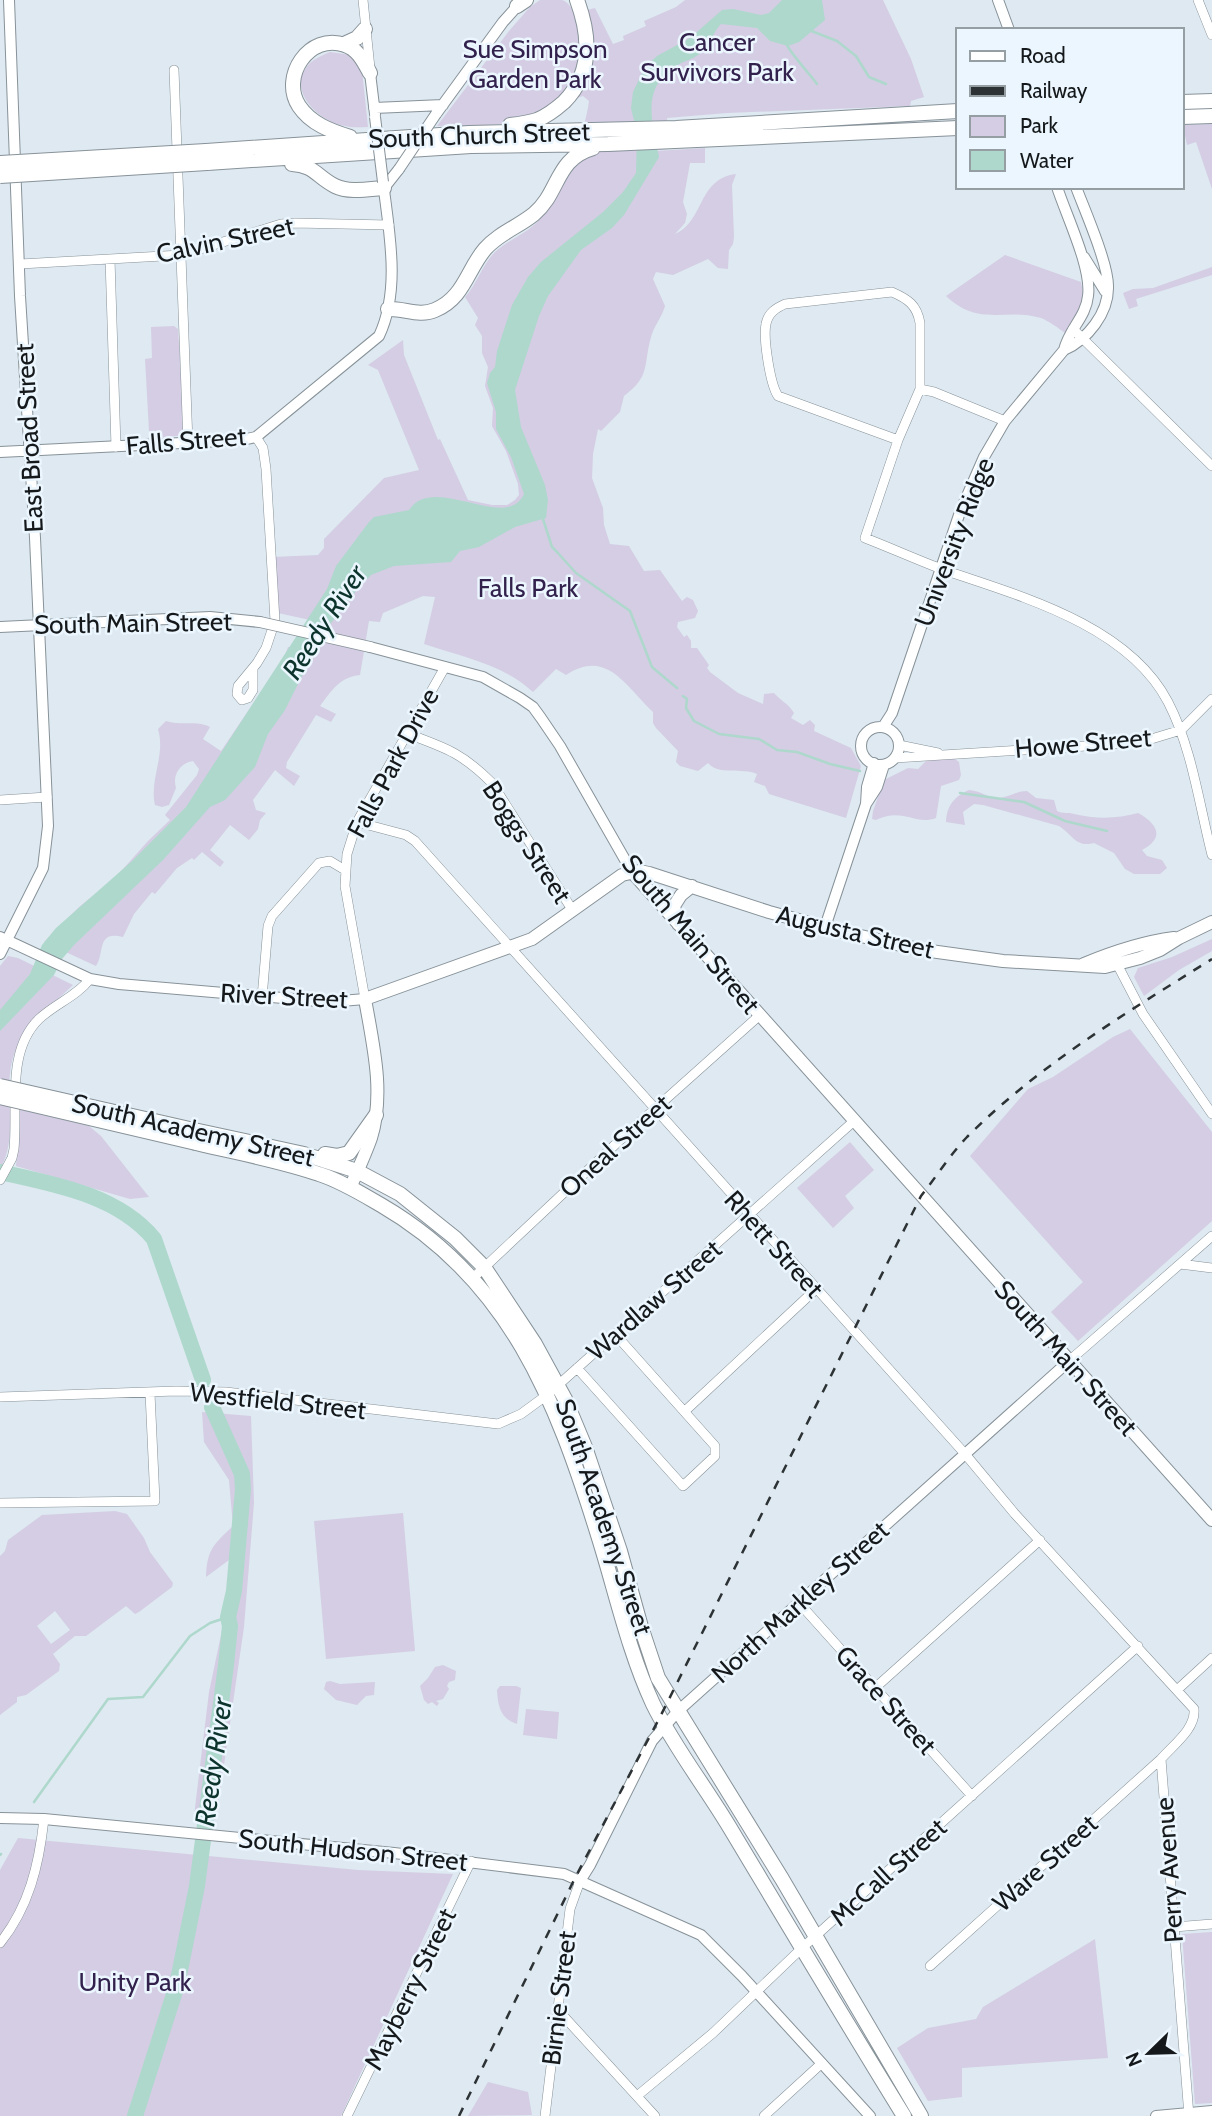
<svg xmlns="http://www.w3.org/2000/svg" width="1212" height="2116" font-family="Cabin,sans-serif">
  <rect width="100%" height="100%" fill="#dee9f1"/>
  <path fill="#d4cde4" fill-rule="evenodd" d="M540,0C546,0 556,0 562,0C580,6 583,49 579,64C575,84 557,105 539,114C513,128 467,125 437,126L509,31L530,7Z
    M685,0H883L911,59L924,97L911,101L910,106L727,113L667,118L669,149L638,152L705,148V163H690L683,202L687,214L685,223L675,234C705,221 697,179 736,174L732,185L734,237L733,244L729,250L728,269L718,268L708,259L673,275L656,272L653,279L665,306C662,317 654,326 651,337C643,365 651,376 624,396L620,412L601,431L598,429L593,454L592,478L603,508L604,525L610,544L629,546L644,571L660,570L682,601L687,597L693,600L698,611L695,618L678,622L677,627L684,637L687,635L691,641V648H697L709,665L707,668L710,672L738,693L763,704L764,694L774,693C781,701 789,704 794,713L791,718L803,725L810,720L815,725L814,731L851,748L861,766L846,818L769,794L765,786L754,782L757,774C742,767 719,776 708,763L698,771L680,766L676,762L678,751L656,728L653,723V712C626,687 607,648 566,675L556,669L533,692C503,664 462,657 424,644L435,597L423,596L383,613L380,622L369,621L360,675C340,677 332,690 320,706L336,714L331,722L316,715L287,762L286,768L300,776L294,786L275,770L253,800L256,810L266,813L260,820L258,829L249,840L230,825L210,850L224,862L220,867L202,852L194,860L192,858L177,868L155,894L152,892L134,914L123,937C96,930 105,953 96,966L44,942L79,907L115,878L148,841L170,820L165,815L197,775L199,769L193,761C180,763 172,775 176,788L169,805L162,807L155,805C149,779 166,756 158,729L166,721C182,726 196,720 210,727L203,739L221,751L284,658L288,647H292L310,620L278,613L272,557L318,555L324,548V539L384,478L419,470L378,370L368,365L403,340L404,355L438,440L440,439L468,500L492,505H507L515,500L519,495L518,484L506,451L492,426L493,408L485,386L488,367L482,353V336L475,325L478,318L465,297C477,284 482,265 495,252C508,240 528,233 539,220C561,195 585,134 589,101L583,96L577,98C595,59 597,51 587,10L595,8L613,44L624,40L623,36L646,26L644,21L676,7Z
    M330,52L351,55L362,70L368,127C360,127 352,128 345,126C319,122 284,89 310,63C316,58 323,55 330,52Z
    M1212,124V189L1196,142L1187,145L1183,125Z
    M1005,255L1081,282L1085,302L1065,333C1058,328 1049,321 1041,318C1005,307 980,328 946,296Z
    M1212,267V275L1136,299L1138,306L1129,309L1123,293L1133,289L1153,288Z
    M174,326L178,329L185,435L158,438L149,431L145,359L152,358L151,327Z
    M952,757L959,762L961,775L959,780L941,786L936,818C915,826 904,807 876,820L872,819L873,811L884,780L908,768L918,769L928,759Z
    M969,790C982,791 988,798 997,798C1008,798 1016,791 1027,791L1036,798L1054,800L1057,811C1063,814 1068,812 1074,814C1095,819 1117,819 1138,813C1158,824 1165,838 1142,850L1147,856L1162,860L1167,868L1160,874H1134L1125,869L1114,853L1094,843C1076,848 1073,835 1059,826L983,805L974,804L963,812L965,825L946,822C947,805 954,797 969,790Z
    M1212,939V951L1179,970L1144,996L1134,977L1138,968L1172,957Z
    M8,956L18,958L73,985C49,1008 17,1031 11,1066C5,1100 18,1139 0,1169V966Z
    M1130,1029L1212,1132V1221L1078,1341L1051,1312L1083,1282L970,1156L1028,1089L1053,1077L1113,1037Z
    M20,1109L89,1126L101,1136L149,1197L130,1199L16,1166Z
    M850,1142L874,1170L845,1196L854,1208L833,1228L797,1188Z
    M202,1412L251,1416L254,1503L244,1627L216,1820L194,1816L209,1692L228,1602L229,1560L206,1577C207,1549 214,1544 233,1526L229,1480L204,1442Z
    M115,1511L127,1514L144,1538L150,1552L173,1583L172,1587L139,1612L135,1614L126,1606L86,1636H75L53,1654L60,1664L59,1671L26,1695L17,1697V1702L0,1715V1556L5,1551L8,1540L42,1515ZM55,1611L70,1630L51,1644L37,1626Z
    M403,1513L415,1651L326,1659L314,1521Z
    M443,1665L456,1671L455,1680L449,1682L447,1686L449,1689L443,1699L436,1701L439,1703L437,1706L432,1702L428,1704L424,1700L420,1686L428,1678L435,1667Z
    M330,1681L340,1684L375,1682L374,1695L366,1696L357,1705L336,1700L324,1689L326,1682Z
    M500,1686H516L521,1688L517,1724C500,1719 498,1705 497,1690Z
    M526,1709L559,1712L557,1739L523,1735Z
    M18,1838L358,1870L453,1874L341,2116H0V1870Z
    M1212,1932V2103L1195,2104L1182,1934Z
    M1095,1939L1108,2058L962,2068V2097L928,2101L897,2048L928,2028L976,2019L983,2007Z
    M488,2082L528,2092L532,2115L468,2116Z"/>
  <path fill="#aed8cc" d="M782,0H822L825,20L799,42L788,46L770,41L757,28L721,24C712,33 710,47 698,55C691,60 681,62 674,67C640,90 653,125 659,157L624,215L612,228L581,250L548,296L539,316L515,390L521,427L545,485L548,500L546,518L515,527L479,547L460,551L451,562L394,566L371,575L360,586L324,632L285,710L268,734L255,767L225,800L210,807L163,860L74,945L62,959L54,975L0,1031V1010L30,974L42,945L56,928L131,862L186,807L327,589L336,566L369,522L374,517L409,510C434,472 506,533 524,494L511,457L496,429V412L487,383L490,373L495,367L497,351L512,305L528,277L541,262L603,212L623,192L636,173L637,133L631,108L633,92L645,67L657,56L690,38L722,10L733,9L761,15L769,13Z"/>
  <g fill="none" stroke-linecap="round" stroke-linejoin="round">
    <path stroke="#aed8cc" stroke-width="2.5" d="M809,30L837,41L856,56L869,77L886,84
      M786,43C789,52 810,74 817,84
      M543,519L552,547L557,552L576,573L630,611L652,667L677,688
      M683,696L687,699L686,708L694,721L719,734L759,739L777,750L797,752L830,764L860,771
      M960,793L1024,802L1065,821L1107,831
      M34,1802L108,1699L143,1697L190,1636L210,1623L228,1617
      M0,1855L1,1854"/>
    <path stroke="#aed8cc" stroke-width="16" d="M0,1172C54,1184 118,1195 154,1239L203,1380
      M135,2116L177,1985L197,1886L226,1665L230,1626L228,1617L234,1591L243,1489L242,1474L212,1407"/>
    <defs>
      <path id="minor" d="M363,0L370,68
        M1198,0L1212,35
        M174,70L188,443
        M110,259L116,447
        M20,264L181,255L281,224L295,223L389,225
        M1073,329L1212,466
        M920,389L934,392L1005,421
        M898,440L778,396C770,384 763,338 766,324C768,313 776,308 785,304L892,292C908,299 917,305 920,323V389L898,440L865,538C891,548 917,560 944,570C1020,596 1128,625 1168,702C1192,748 1199,804 1212,855
        M253,668V690L248,698L242,700L237,694L238,686L257,663L266,648L275,621L266,469L263,448L256,437
        M408,734C446,748 462,753 492,783L573,911
        M899,745L938,753
        M895,758L1102,745L1148,740L1181,730L1212,699
        M0,800L47,797
        M357,822L406,835L415,841L966,1455L1015,1514L1194,1709C1196,1729 1173,1745 1161,1759L1189,2116
        M1117,964L1143,1014L1212,1114
        M262,998L268,926L272,916L319,863L330,861L345,870
        M365,999L345,886L347,854L357,822L445,667
        M0,1180L12,1158L14,1149C18,1107 6,1051 39,1019C55,1004 77,996 90,979
        M1180,1264L1212,1268
        M473,1278L619,1141L760,1015
        M1069,1361L1212,1236
        M577,1368L683,1486L715,1456V1446L615,1334
        M0,1397L176,1391L226,1392L498,1424L521,1414L547,1395L854,1121
        M685,1411L815,1290
        M0,1503L155,1501L150,1393
        M800,1604L972,1796
        M875,1688L1040,1540
        M1177,1690L1212,1658
        M1174,1927L1212,1924
        M0,1943C29,1907 39,1865 44,1819
        M930,1966L1161,1759
        M557,2009L655,2116
        M637,2096L713,2033L801,1949L1138,1646
        M347,2116L471,1861
        M545,2116L570,1909L580,1881
        M764,2116L822,2063"/>
      <path id="tertiary" d="M998,0L1009,30
        M370,73L375,114
        M374,108L443,105
        M436,114L503,22L521,2
        M1057,187C1066,215 1092,268 1088,296C1086,317 1069,329 1064,350
        M384,188L399,169
        M1084,257L1105,291
        M0,452L242,440L256,437L379,336C401,289 389,232 383,182
        M0,627L210,617L260,622
        M370,647L483,677L520,698L533,707L541,718L560,746L632,872
        M883,727L892,713L960,512L984,457L1005,421L1064,350C1087,340 1109,313 1108,286C1108,263 1085,211 1076,187
        M861 746a19 19 0 1 1 38 0a19 19 0 1 1-38 0Z
        M866,804L867,787L874,763
        M825,927L866,804L877,787L884,765
        M0,937L90,979L119,984L329,1002L365,999
        M0,954L43,868L48,826L35,538L20,296L9,0
        M0,1818L44,1819L394,1853L564,1874L701,1935L742,1976L870,2116
        M580,1881L590,1865L652,1741L678,1711L1069,1361
        M1156,2116L1212,2111"/>
      <path id="secondary" d="M632,872L1212,1520
        M678,924L674,906L681,895L692,886
        M1084,964C1113,952 1143,942 1174,938
        M350,1188C357,1172 365,1155 371,1138C385,1093 373,1045 365,999L532,939L622,875L639,871L649,873L769,912L843,932L923,950L1003,961L1105,967L1140,958L1160,950L1179,938L1212,922"/>
      <path id="primary" d="M517,6L526,0
        M344,44L357,38L365,29
        M1182,102L1212,101
        M1182,117L1212,116
        M510,125C519,124 528,123 537,120C547,116 556,109 564,102C593,73 590,35 577,0
        M350,137C331,131 311,124 299,106C280,77 309,32 345,45C358,49 364,62 370,73
        M206,151L469,133L676,128L958,111
        M207,163L471,146L608,144L958,128
        M292,164C314,165 317,177 335,186C349,193 369,189 384,188
        M388,309C404,308 419,317 435,310C464,298 467,270 485,249C499,233 518,227 534,214C560,192 555,159 593,148"/>
      <path id="trunk" d="M194,1130L304,1154L357,1171L400,1194L455,1238L484,1267L535,1344L565,1399L585,1447L620,1551L641,1627L658,1678L782,1879L921,2116
        M196,1143C237,1153 279,1160 319,1174C341,1181 362,1194 381,1205C510,1280 556,1400 598,1535C616,1592 628,1650 653,1704C675,1749 708,1790 733,1833C790,1928 846,2022 904,2116
        M325,1154L337,1156L349,1153L376,1115"/>
    </defs>
    <use href="#minor" stroke="#879299" stroke-width="10"/>
    <use href="#tertiary" stroke="#879299" stroke-width="12"/>
    <use href="#secondary" stroke="#879299" stroke-width="14"/>
    <use href="#primary" stroke="#879299" stroke-width="16"/>
    <use href="#trunk" stroke="#879299" stroke-width="16"/>
    <use href="#minor" stroke="#fff" stroke-width="9"/>
    <use href="#tertiary" stroke="#fff" stroke-width="10"/>
    <use href="#secondary" stroke="#fff" stroke-width="12"/>
    <use href="#primary" stroke="#fff" stroke-width="14"/>
    <use href="#trunk" stroke="#fff" stroke-width="14"/>
    <path stroke="#2d3235" stroke-width="2.5" stroke-dasharray="9 9" stroke-linecap="butt" d="M459,2116L575,1878L660,1717L921,1196C936,1177 950,1155 967,1137C1039,1065 1126,1013 1212,959"/>
    <defs>
      <path id="tertiary-bridge" d="M375,117L383,182
        M399,169L436,114
        M260,622L370,647"/>
      <path id="primary-bridge" d="M0,163L206,151
        M0,176L207,163"/>
      <path id="trunk-bridge" d="M0,1086L194,1130
        M0,1097L196,1143"/>
    </defs>
    <use href="#tertiary-bridge" stroke="#879299" stroke-width="12" stroke-linecap="butt"/>
    <use href="#primary-bridge" stroke="#879299" stroke-width="16" stroke-linecap="butt"/>
    <use href="#trunk-bridge" stroke="#879299" stroke-width="16" stroke-linecap="butt"/>
    <use href="#tertiary-bridge" stroke="#fff" stroke-width="10"/>
    <use href="#primary-bridge" stroke="#fff" stroke-width="14"/>
    <use href="#trunk-bridge" stroke="#fff" stroke-width="14"/>
  </g>
  <g text-anchor="middle" dominant-baseline="central" stroke-width="5" stroke-linejoin="round" paint-order="stroke">
    <g font-size="26" fill="#32214c" stroke="#ebf6fe">
      <text x="717" y="42">Cancer<tspan x="717" dy="30">Survivors Park</tspan></text>
      <text x="535" y="49">Sue Simpson<tspan x="535" dy="30">Garden Park</tspan></text>
      <text x="528" y="588">Falls Park</text>
      <text x="135" y="1982">Unity Park</text>
    </g>
    <g font-size="26" fill="#15191b" stroke="#ebf6fe">
      <text transform="translate(479 135) rotate(-2)">South Church Street</text>
      <text transform="translate(225 240) rotate(-12)">Calvin Street</text>
      <text transform="translate(29 438) rotate(-93)">East Broad Street</text>
      <text transform="translate(186 441) rotate(-5)">Falls Street</text>
      <text transform="translate(954 542) rotate(-69)">University Ridge</text>
      <text transform="translate(133 623) rotate(-1)">South Main Street</text>
      <text transform="translate(1083 743) rotate(-5)">Howe Street</text>
      <text transform="translate(393 763) rotate(-62)">Falls Park Drive</text>
      <text transform="translate(527 842) rotate(57)">Boggs Street</text>
      <text transform="translate(855 932) rotate(13)">Augusta Street</text>
      <text transform="translate(691 934) rotate(50)">South Main Street</text>
      <text transform="translate(284 996) rotate(3)">River Street</text>
      <text transform="translate(193 1130) rotate(13)">South Academy Street</text>
      <text transform="translate(615 1146) rotate(-42)">Oneal Street</text>
      <text transform="translate(774 1244) rotate(48)">Rhett Street</text>
      <text transform="translate(654 1300) rotate(-41)">Wardlaw Street</text>
      <text transform="translate(1066 1358) rotate(48)">South Main Street</text>
      <text transform="translate(278 1401) rotate(6)">Westfield Street</text>
      <text transform="translate(604 1517) rotate(71)">South Academy Street</text>
      <text transform="translate(800 1602) rotate(-42)">North Markley Street</text>
      <text transform="translate(886 1700) rotate(48)">Grace Street</text>
      <text transform="translate(353 1850) rotate(6)">South Hudson Street</text>
      <text transform="translate(1045 1863) rotate(-42)">Ware Street</text>
      <text transform="translate(1169 1870) rotate(-94)">Perry Avenue</text>
      <text transform="translate(888 1872) rotate(-42)">McCall Street</text>
      <text transform="translate(410 1989) rotate(-64)">Mayberry Street</text>
      <text transform="translate(559 1998) rotate(-83)">Birnie Street</text>
    </g>
    <g font-size="28" font-style="italic" fill="#0d342c" stroke="#ebf6fe">
      <text transform="translate(324 622) rotate(-57)">Reedy River</text>
      <text transform="translate(213 1762) rotate(-82)">Reedy River</text>
    </g>
  </g>
  <rect x="956" y="28" width="228" height="161" fill="#ebf6fe" stroke="#959ea3" stroke-width="2"/>
  <rect x="970" y="51" width="35" height="10" fill="#ffffff" stroke="#959ea3" stroke-width="2"/>
  <text x="1020" y="63" font-size="21" fill="#15191b">Road</text>
  <rect x="970" y="86" width="35" height="10" fill="#2d3235" stroke="#959ea3" stroke-width="2"/>
  <text x="1020" y="98" font-size="21" fill="#15191b">Railway</text>
  <rect x="970" y="116" width="35" height="21" fill="#d4cde4" stroke="#959ea3" stroke-width="2"/>
  <text x="1020" y="133" font-size="21" fill="#15191b">Park</text>
  <rect x="970" y="150" width="35" height="21" fill="#aed8cc" stroke="#959ea3" stroke-width="2"/>
  <text x="1020" y="168" font-size="21" fill="#15191b">Water</text>
  <g transform="translate(1149 2053) rotate(247)" stroke="#ebf6fe" stroke-width="5" paint-order="stroke">
  <path d="M0-5L12 26L0 18L-12 26Z" fill="#15191b"/>
  <text y="-10" font-size="19" font-weight="bold" text-anchor="middle" fill="#15191b">N</text>
  </g>
</svg>
